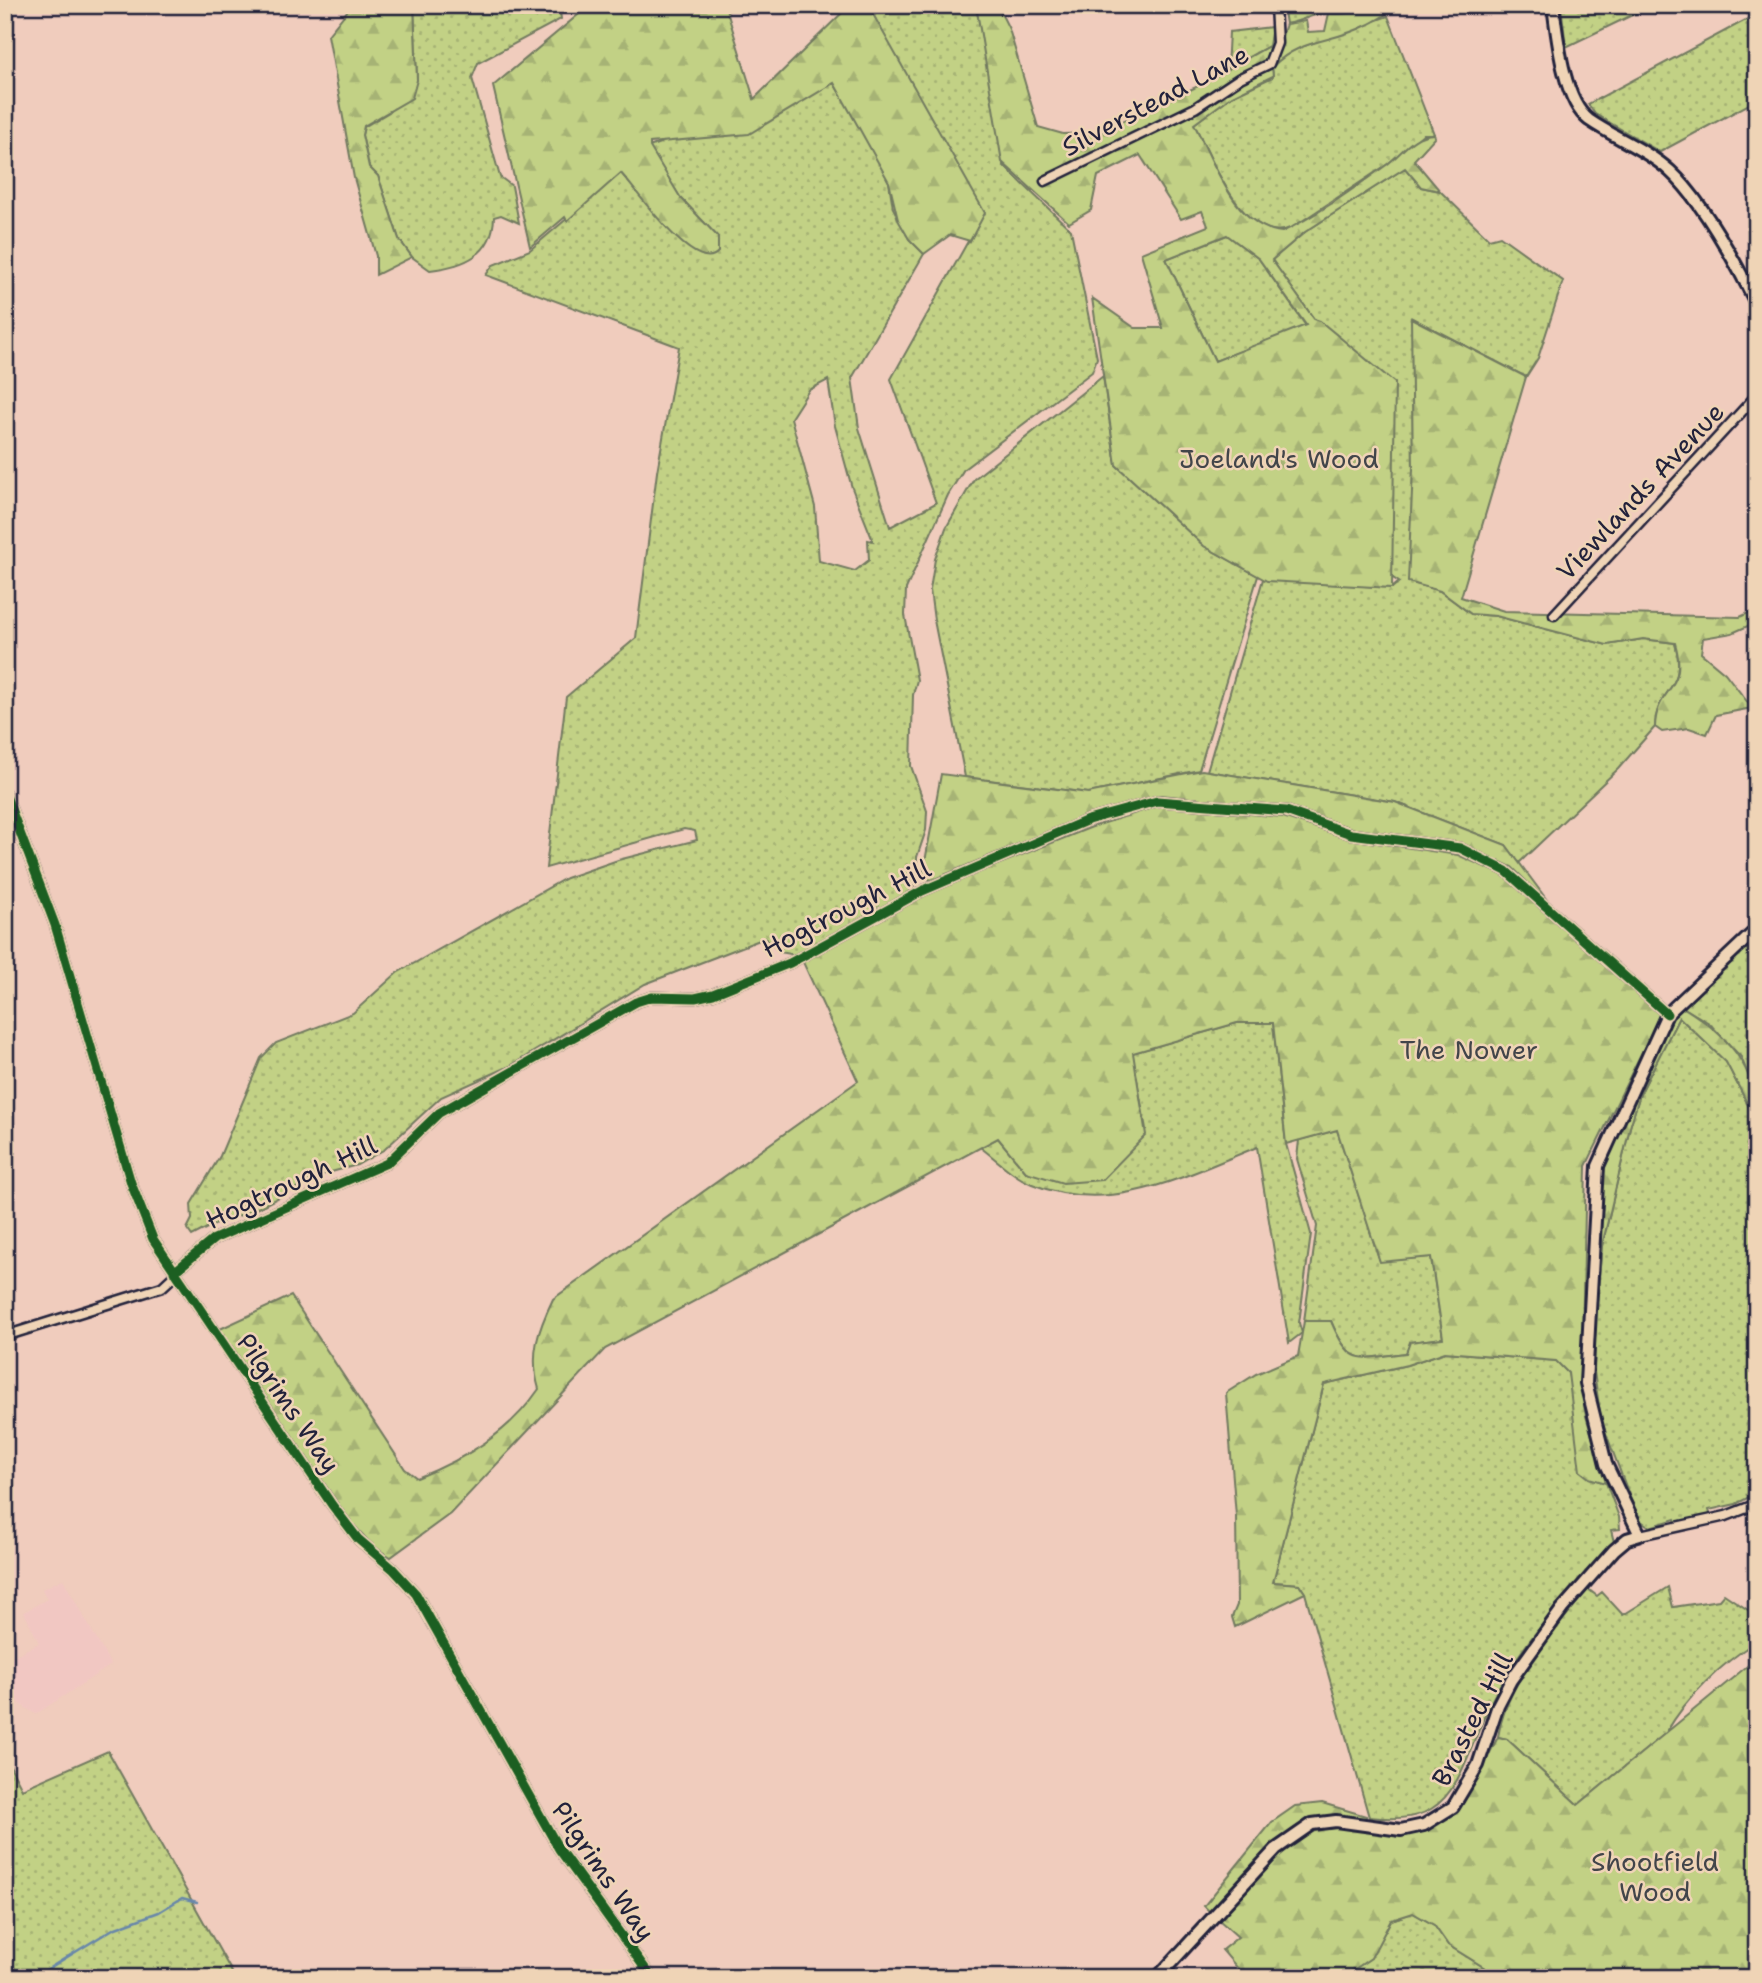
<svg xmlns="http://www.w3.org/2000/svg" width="1762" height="1983" font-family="'Shantell Sans',sans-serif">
  <defs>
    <pattern id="grass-dots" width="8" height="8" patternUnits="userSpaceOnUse" patternTransform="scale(1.75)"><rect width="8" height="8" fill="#c2d185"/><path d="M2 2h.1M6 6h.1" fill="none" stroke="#a6b374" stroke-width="1.8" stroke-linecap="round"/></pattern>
    <pattern id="forest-firs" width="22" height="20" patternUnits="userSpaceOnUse" patternTransform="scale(1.75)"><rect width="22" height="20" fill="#c2d185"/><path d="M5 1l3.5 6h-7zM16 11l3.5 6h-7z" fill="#a6b374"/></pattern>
  </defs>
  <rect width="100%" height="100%" fill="#f0ccbd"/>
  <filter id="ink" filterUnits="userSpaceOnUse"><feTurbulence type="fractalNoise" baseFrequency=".0143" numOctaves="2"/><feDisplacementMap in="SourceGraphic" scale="14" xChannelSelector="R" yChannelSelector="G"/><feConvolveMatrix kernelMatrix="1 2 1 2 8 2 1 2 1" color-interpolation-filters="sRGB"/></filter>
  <g filter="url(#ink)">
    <path fill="#f1c7c2" d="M63,1579L111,1665L36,1714L21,1705L5,1674V1661L39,1643L24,1612L47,1599L42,1589Z"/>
    <path fill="url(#grass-dots)" stroke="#727a60" stroke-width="2" fill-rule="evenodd" d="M414,5H559L561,19L478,63L472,78L500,177L512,186L519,223L501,215L494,217C493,255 464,266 430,270L412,257L399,239L378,176L369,167L362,135L364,127L389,112L417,80Z
      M889,5H974C993,53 1004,113 1003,165L1071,230L1097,358L1092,372L964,469L948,495L906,589L905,615L917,680L913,695L911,766L927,811L926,830L917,857L918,881L906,895L796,955L780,952L765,938L645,984L510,1066L441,1097L385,1149L357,1165L324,1174L254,1210L209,1227L192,1236L187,1229L192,1219L191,1204L220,1156L261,1058L276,1043L353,1013L397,973L566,878L618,860L697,840L695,831L684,829L546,868L566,697L636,638L657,472L679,347L486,275L493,265L530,250L621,173L675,236L718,237L680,197L649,147L832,80L871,145L889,182L893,208L909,239L924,254L852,378L859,428L890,527L936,503L891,379L981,218L892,57L874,16L880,7ZM828,380L835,426L852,488L873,541L868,540L869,560L855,571L819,561L815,507L791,418L809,390Z
      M1283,5H1376C1358,16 1344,11 1325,13C1313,14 1299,22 1286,24Z
      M1561,5H1653L1566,47Z
      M1757,14V100L1660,152L1595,114L1588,104Z
      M1388,16L1434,134H1423L1388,164L1293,227C1245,250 1211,156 1194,124L1232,96L1273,77L1272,67L1287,52Z
      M1272,27L1269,46L1227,69L1229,32Z
      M1405,168L1421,187L1440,191L1489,239L1500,236L1563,281L1538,358L1526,377L1412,318L1413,469L1409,582L1440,591L1471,614L1496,616L1607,645L1643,639L1675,643C1688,693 1656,686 1655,727L1618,769L1519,863L1506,845L1395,802L1207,771L1263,579L1392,588L1399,582L1393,578L1314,319L1272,260L1305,232Z
      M1227,235L1259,259L1306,326L1215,361L1166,259Z
      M1103,376L1116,465L1204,546L1258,576L1199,770L1089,793L965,777L934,620L930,590L935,559L946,528L974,479Z
      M1757,932V1097L1741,1057L1709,1023L1681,1006Z
      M1679,1017L1726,1062L1757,1122V1493L1736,1504L1709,1510L1711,1517L1676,1525L1675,1519L1650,1527L1641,1521L1631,1500L1601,1420L1594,1372L1596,1307L1602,1246L1630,1127L1640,1094Z
      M1237,1023H1273L1286,1144L1311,1234L1299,1323L1302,1333L1289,1343L1257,1147C1185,1176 1110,1216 1032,1184C1014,1177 996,1159 980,1147L998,1138L1026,1172L1146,1129L1132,1053Z
      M1337,1130L1380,1261L1431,1257L1443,1338L1411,1342L1406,1353C1360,1358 1351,1369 1331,1321H1304L1317,1226L1297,1159L1299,1140Z
      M1445,1352L1557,1361L1568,1373L1589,1478L1606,1483L1619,1517L1620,1529L1611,1530L1614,1542C1563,1600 1508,1655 1480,1727C1469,1753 1457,1794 1431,1809C1413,1820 1389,1819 1369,1817L1305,1593L1299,1584L1273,1582L1324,1384L1407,1365Z
      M1668,1587L1673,1607L1719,1600L1724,1594L1757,1616V1641C1721,1664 1687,1696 1666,1733L1578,1805L1507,1739L1498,1737C1507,1679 1553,1634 1588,1589L1597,1596L1602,1592L1623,1615Z
      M108,1751L234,1976L231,1978H5V1756L22,1789Z
      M1413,1913L1434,1925L1448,1945L1485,1968L1493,1978H1324C1365,1973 1373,1953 1391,1920Z"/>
    <path fill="url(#forest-firs)" stroke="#727a60" stroke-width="2" fill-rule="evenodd" d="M352,5H414L417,80L412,98L364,126L362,135L369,167L378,176L399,239L412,257L376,275V256L354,178L328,35Z
      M585,5H725L754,99L850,5H889L870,9L985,213L970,241L950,235L924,254L909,239L898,220L889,182L834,83L749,134L650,143V147L680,197L718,237V252C696,277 636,190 621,173L567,221L565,217L530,247L493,86L585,9Z
      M976,5H997L1009,29L1038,127L1063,134L1097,133L1194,88L1269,46L1267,62L1193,105L1042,180L1046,185L1236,83L1272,67L1286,24L1306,21L1308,32L1325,31L1329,13C1355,16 1378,5 1403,5C1389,11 1379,20 1365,26C1332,43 1300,38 1272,67L1273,76L1232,96L1194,124C1214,162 1234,227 1282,232C1318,215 1353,189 1385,166C1402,154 1411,135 1434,134L1435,137L1414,160L1440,191L1421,187L1405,168L1305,232L1272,260L1314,319L1320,321L1395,383L1392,588L1267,581L1204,546L1116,465L1092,298L1135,328H1163L1141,253L1208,226L1202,211L1181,219L1140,155L1098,176L1091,210L1069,223L1002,162ZM1227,235L1259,259L1306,325L1215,361L1166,259Z
      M1411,318L1526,377L1461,597L1504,611L1740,617L1757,609V622L1732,633L1703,638L1701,653L1725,673L1752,708L1716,715L1707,734L1689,728L1662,732L1655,727C1656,686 1689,692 1675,643L1643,639L1607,645L1496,616L1471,614L1440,591L1408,582L1413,469Z
      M1202,770L1395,802L1506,845L1553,908L1512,867L1463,845L1354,829L1293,808L1161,795L1085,816L932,880L922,878L941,774L1088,793Z
      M1158,806L1283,817L1350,839L1458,855L1503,875L1661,1013L1586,1166L1581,1386L1586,1416L1606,1483L1589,1478L1580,1471L1568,1373L1556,1361L1445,1352L1407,1365L1324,1384L1273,1582L1299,1584L1305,1593L1235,1627L1232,1617L1237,1605L1236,1516L1226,1393L1256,1374L1298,1356L1304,1321H1331C1351,1369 1360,1358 1406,1353L1410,1342L1443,1338L1431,1257L1380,1262L1337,1130L1286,1144L1273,1023H1237L1133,1053L1146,1135L1102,1180L1063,1183L1026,1172L998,1138L605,1349L450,1514L391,1557L374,1547L349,1520L220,1329L291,1296L405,1469L417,1478C465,1459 509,1433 539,1389C529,1355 538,1330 553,1299L858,1081L802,960L924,894L1092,827Z
      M1681,1006C1727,1034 1757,1066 1757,1122L1726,1062L1679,1017L1640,1094L1630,1127L1602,1246L1596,1307L1603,1167L1666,1021Z
      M1757,1658V1978H1493L1485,1968L1448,1945L1434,1925L1413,1913L1391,1920L1371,1958L1346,1975L1246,1978L1222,1950L1238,1937L1219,1920C1239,1900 1290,1839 1312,1831C1329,1824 1353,1829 1371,1832C1451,1845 1466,1799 1498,1737L1507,1739L1578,1805Z
      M1322,1803L1366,1816V1824C1350,1821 1333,1815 1317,1818C1283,1823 1236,1888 1212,1914L1204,1906L1272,1822L1295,1806Z"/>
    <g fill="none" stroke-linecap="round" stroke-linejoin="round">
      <path stroke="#6887aa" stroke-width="2.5" d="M33,1978L113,1929L159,1912L182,1898L197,1902"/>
      <defs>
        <path id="street" d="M1045,181L1195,108L1240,78L1269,64L1277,43L1275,5
          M1554,615L1757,395
          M5,793L55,925L131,1183L153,1239L332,1505L358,1539L393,1569L416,1594L559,1849L652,1978
          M174,1272L214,1239L387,1163L439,1113L636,1002L652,997L695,998L713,994L790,963L922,891L1088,820L1157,801L1286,811L1351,834L1460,848L1506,871L1667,1014
          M5,1336L162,1287L176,1274
          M1640,1535L1726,1516L1757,1504"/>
        <path id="secondary" d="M1553,5C1557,35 1563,101 1589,120C1615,138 1647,150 1670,171C1703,201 1737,265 1757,305
          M1157,1978L1276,1849L1312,1824L1336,1821L1401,1830L1424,1825L1453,1807L1478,1765L1498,1705L1511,1680L1562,1609L1614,1550L1627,1539L1640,1535L1606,1464L1586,1383L1598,1166L1667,1014L1757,929"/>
      </defs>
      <use href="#street" stroke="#22223b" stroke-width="13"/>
      <use href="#secondary" stroke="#22223b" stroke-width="16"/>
      <use href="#street" stroke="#efd4b6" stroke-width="8"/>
      <use href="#secondary" stroke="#efd4b6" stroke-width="10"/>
      <defs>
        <path id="cycleway" d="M5,793L55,925L131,1183L153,1239L332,1505L358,1539L393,1569L416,1594L559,1849L652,1978
          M174,1272L214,1239L387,1163L439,1113L636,1002L652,997L695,998L713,994L790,963L922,891L1088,820L1157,801L1286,811L1351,834L1460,848L1506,871L1667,1014"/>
      </defs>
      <use href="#cycleway" stroke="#efd4b6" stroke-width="13"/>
      <use href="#cycleway" stroke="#1b5e20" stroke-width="9"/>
    </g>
  </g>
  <g text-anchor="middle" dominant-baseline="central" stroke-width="5" stroke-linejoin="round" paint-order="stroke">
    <g font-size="26" fill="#22223b" stroke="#efd4b6">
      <text transform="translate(1155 100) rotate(-28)">Silverstead Lane</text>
      <text transform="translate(1640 491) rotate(-47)">Viewlands Avenue</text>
      <text transform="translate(846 908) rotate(-27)">Hogtrough Hill</text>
      <text transform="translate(291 1182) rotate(-25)">Hogtrough Hill</text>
      <text transform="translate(289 1403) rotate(56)">Pilgrims Way</text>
      <text transform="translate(1472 1719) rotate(-63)">Brasted Hill</text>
      <text transform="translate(604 1871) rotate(56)">Pilgrims Way</text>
    </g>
    <g font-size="26" fill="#42454a" stroke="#efd4b6">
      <text x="1279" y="458">Joeland's Wood</text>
      <text x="1469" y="1049">The Nower</text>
      <text x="1655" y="1861">Shootfield<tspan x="1655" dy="30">Wood</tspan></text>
    </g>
  </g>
  <rect width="1762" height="1983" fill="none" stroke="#efd4b6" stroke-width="28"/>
  <rect x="14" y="14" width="1734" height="1955" fill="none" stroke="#22223b" stroke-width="2.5" filter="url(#ink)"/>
</svg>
